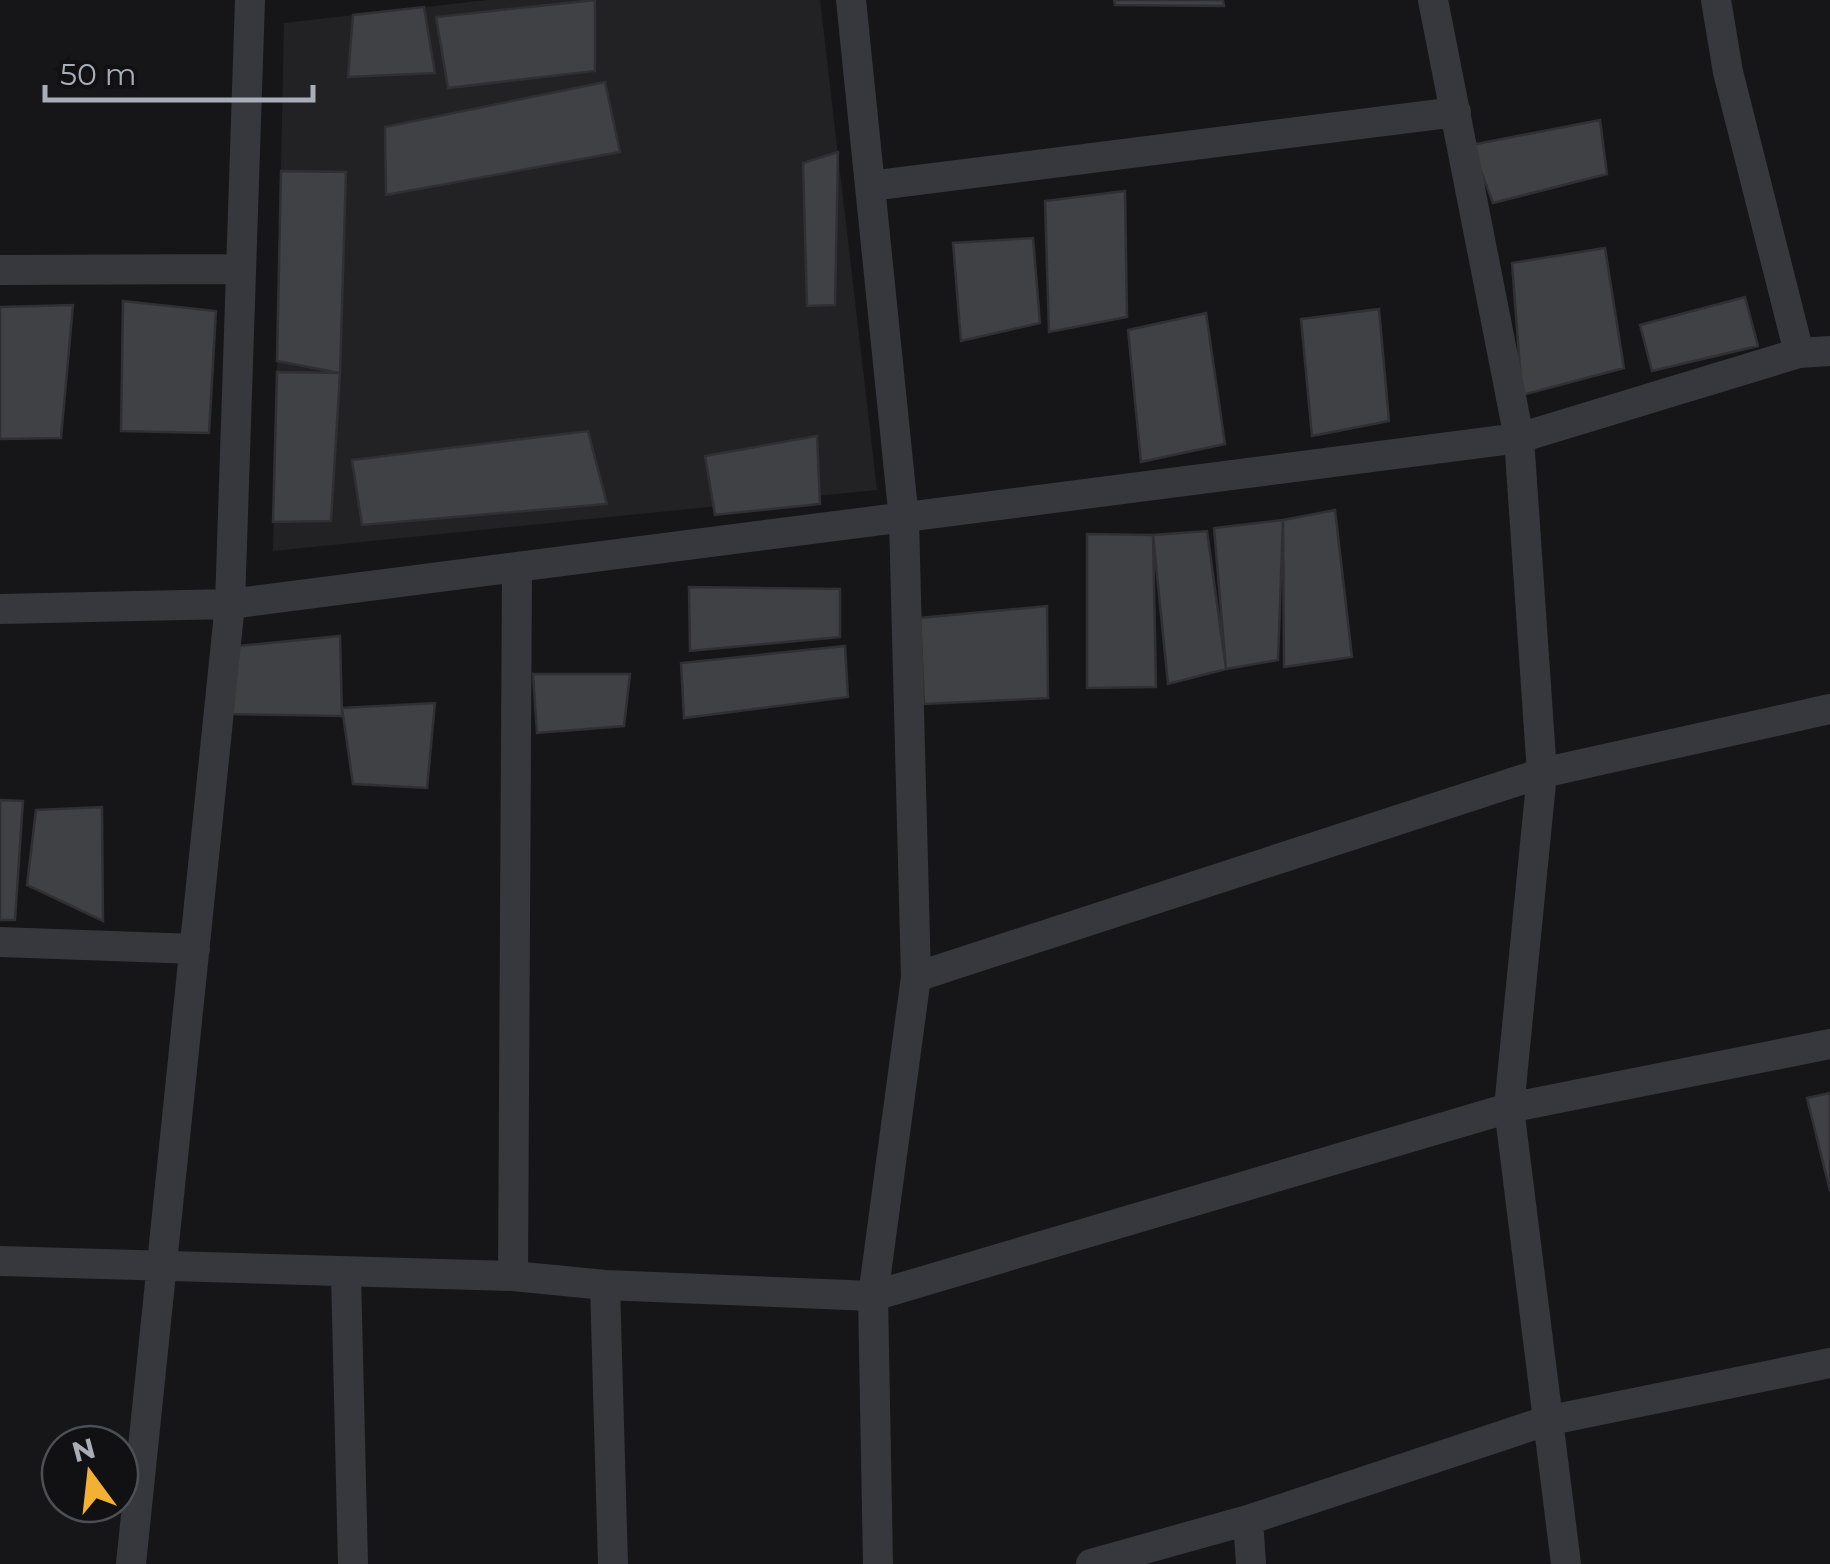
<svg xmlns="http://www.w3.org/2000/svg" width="1830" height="1564" font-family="Montserrat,sans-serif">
  <rect width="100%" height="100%" fill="#161618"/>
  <path fill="#222225" d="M487,0H820L877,490L273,551L284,23Z"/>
  <path fill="#404145" stroke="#303034" stroke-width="2.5" d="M595,0V71L448,88L436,17Z
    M1114,0H1223L1224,6L1115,5Z
    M424,7L435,73L348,77L353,15Z
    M605,82L620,152L386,195L385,127Z
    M1600,120L1607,174L1493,203L1471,145Z
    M838,152L835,305L807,306L803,163Z
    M281,171L346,172L340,373L277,361Z
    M1125,191L1127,317L1049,332L1045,201Z
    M1033,238L1040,323L961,341L953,243Z
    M1605,248L1624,368L1522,395L1512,263Z
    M1745,297L1758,346L1652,371L1640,325Z
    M123,301L216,311L209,433L121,431Z
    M73,305L61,438L0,439V307Z
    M1379,309L1389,421L1312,436L1301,319Z
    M1206,313L1225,444L1141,462L1128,330Z
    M277,372L340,373L331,521L273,522Z
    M588,431L607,504L362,525L352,460Z
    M817,436L820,504L715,515L705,456Z
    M1335,510L1352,657L1284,667L1283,520Z
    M1283,520L1278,660L1226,669L1214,528Z
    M1207,531L1226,669L1168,684L1153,535Z
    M1087,534L1153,535L1156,687L1087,688Z
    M689,587L840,589V637L690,651Z
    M1047,606L1048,698L924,704L920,618Z
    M340,636L342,716L226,714L238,646Z
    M845,646L848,697L684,718L681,663Z
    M533,674H630L624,726L537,733Z
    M435,703L427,788L353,784L342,708Z
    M0,800L23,801L15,920H0Z
    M102,807L103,921L27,885L36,810Z
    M1830,1093V1191L1807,1098Z"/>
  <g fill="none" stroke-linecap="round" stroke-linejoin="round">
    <path stroke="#37383d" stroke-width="30" d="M851,0L904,520L916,977L873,1296L878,1564
      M1433,0L1519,438L1542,773L1509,1108L1566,1564
      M1716,0L1728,72L1799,353
      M870,186L1456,112
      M0,270L239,269
      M0,609L230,604L1519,438L1799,353L1830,351
      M0,942L195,949
      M916,977L1542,773L1830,709
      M0,1261L513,1276L605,1285L873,1296L1509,1108L1830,1044
      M346,1273L353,1564
      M513,1276L517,568
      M605,1285L613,1564
      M1248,1520L1251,1564
      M131,1564L230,604L250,0
      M1091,1564L1248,1520L1546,1421L1830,1363"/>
  </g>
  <g transform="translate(90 1474) rotate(345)"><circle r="48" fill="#111113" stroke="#4d4f55" stroke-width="2.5"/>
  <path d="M0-8L18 38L0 25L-18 38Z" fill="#f2b134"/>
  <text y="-15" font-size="28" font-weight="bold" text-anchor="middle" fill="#a8adb8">N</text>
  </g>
  <path d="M45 85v15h268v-15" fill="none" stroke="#a8adb8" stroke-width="5"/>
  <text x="60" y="85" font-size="30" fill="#a8adb8" stroke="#111113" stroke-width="8" paint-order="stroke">50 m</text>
</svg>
